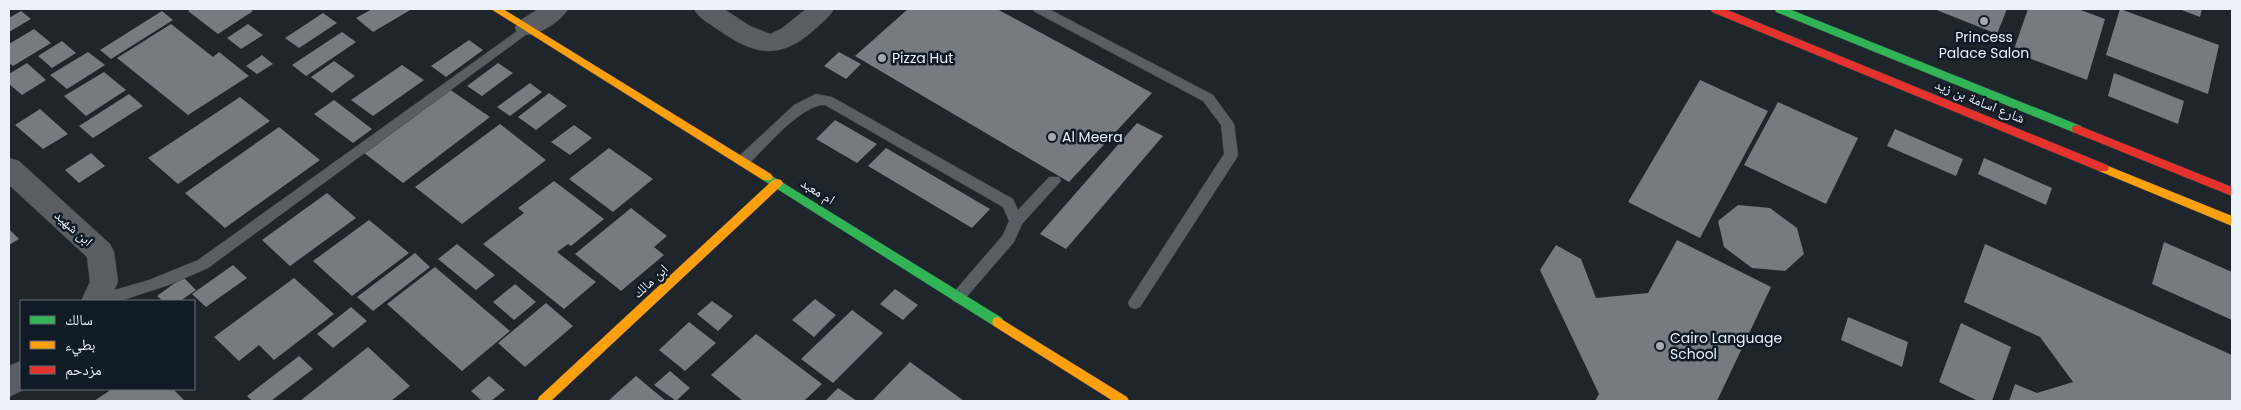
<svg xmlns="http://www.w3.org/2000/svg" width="2241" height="410" font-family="Poppins,'Noto Naskh Arabic',sans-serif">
  <rect width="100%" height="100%" fill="#1e252b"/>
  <path fill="#757b81" d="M192,9H249L253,11L218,34L188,11Z
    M372,9H412L373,32L356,18Z
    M908,9H997L1152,93L1069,182L855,56Z
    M1934,9H2007L1997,34Z
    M2028,9H2078L2105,19L2087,80L2013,52Z
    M2120,9L2219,45L2208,94L2106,55Z
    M2179,9H2202L2200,17Z
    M21,11L31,19L9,32V18Z
    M162,11L173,20L111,59L100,50Z
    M323,13L337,23L299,48L285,38Z
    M171,24L213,57L219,52L249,76L188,115L117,58Z
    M248,24L263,35L241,49L227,38Z
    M34,29L51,43L13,66L9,63V44Z
    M342,32L356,42L306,76L292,65Z
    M469,40L483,50L446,77L431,66Z
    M62,41L76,53L52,68L38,56Z
    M88,52L105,65L67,89L50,75Z
    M839,52L861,64L846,79L824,66Z
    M262,55L273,64L257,74L246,66Z
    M334,61L355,76L332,93L311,77Z
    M27,63L46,80L22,95L9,84V74Z
    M498,63L513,73L482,96L467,86Z
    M402,65L424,80L373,116L351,100Z
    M104,72L126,90L86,116L64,96Z
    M2114,73L2184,101L2178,124L2108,96Z
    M1700,80L1768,111L1700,238L1628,202Z
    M530,83L542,92L510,116L497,107Z
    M449,89L490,117L403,183L363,152Z
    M549,93L567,106L536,130L518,117Z
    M129,94L143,106L93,138L79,126Z
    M240,97L270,121L178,184L148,158Z
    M334,100L372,129L353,143L314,114Z
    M1778,102L1858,138L1826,204L1744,165Z
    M40,109L68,134L43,149L15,125Z
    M835,120L877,144L857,163L816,139Z
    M1137,123L1163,136L1066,249L1040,234Z
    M500,124L546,160L462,224L415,187Z
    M574,125L592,138L570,155L551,142Z
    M279,127L320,160L225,228L185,193Z
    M1895,129L1963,159L1956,176L1887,146Z
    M609,148L653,179L613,212L569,179Z
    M886,148L990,209L972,228L868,166Z
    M91,153L105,166L79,183L65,170Z
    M1984,158L2052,188L2046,205L1978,174Z
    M554,181L604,219L571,246L568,244L557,252L596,282L564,309L483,244L524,213L518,208Z
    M327,193L356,218L290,266L262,240Z
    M1738,205L1770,208L1797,228L1804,254L1785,271L1752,268L1724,247L1718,221Z
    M631,208L667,236L654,247L664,255L621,291L575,254Z
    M369,220L409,253L352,296L313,261Z
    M9,229L19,239L9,245Z
    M1677,240L1771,287L1717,401H1595L1599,394L1540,270L1556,245L1581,259L1596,298L1648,293Z
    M2164,242L2232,272V320L2152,284Z
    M457,244L495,275L476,290L438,259Z
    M1985,244L2232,355V401H2009L2015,384L2037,393L2073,382L2040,337L1964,302Z
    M415,253L430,267L373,311L357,297Z
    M233,265L247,278L206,307L192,294Z
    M435,267L510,331L462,371L387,304Z
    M183,277L196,290L180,301H163L157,296Z
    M294,278L334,314L274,360L259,345L239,361L214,337Z
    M515,284L536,302L514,320L493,302Z
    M895,289L918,305L903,320L880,304Z
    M815,299L836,315L814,337L792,320Z
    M712,301L733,316L718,331L697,314Z
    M546,303L573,326L525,367L498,343Z
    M351,307L367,321L333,348L317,334Z
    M852,310L883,333L833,383L801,359Z
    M1848,317L1908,342L1902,367L1841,340Z
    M689,322L716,343L685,371L659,350Z
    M1961,323L2011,347L1992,401H1978L1939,382Z
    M756,334L822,384L804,401H743L711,375Z
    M368,347L410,386L391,401H300Z
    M299,356L313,369L271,401H252L247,396Z
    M910,362L964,401H872Z
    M670,371L690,388L676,401L654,385Z
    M489,376L505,390L491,401H482L471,391Z
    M636,376L666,401H608Z
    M838,388L857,401H825Z
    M112,389H173L185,401H94Z"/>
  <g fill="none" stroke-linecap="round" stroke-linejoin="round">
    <defs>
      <path id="lane" d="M1033,9H1049L1213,95L1234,124L1238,155L1236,159L1140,307L1135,309L1130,307L1128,303L1130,299L1224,154L1221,125L1203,101L1035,12Z
        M527,24L531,25L533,28L531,31L208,268L169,285L123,300L88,301L90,297L149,280L198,260Z
        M816,94L832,97L1013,199L1018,210L1049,177H1059L1061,181L1022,224L1014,242L963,301L958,303L953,301L951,297L953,293L1003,235L1009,221L1003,207L825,105C803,103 764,149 748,165H738L736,161L738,157L794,105Z"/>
      <path id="street" d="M538,9H568C560,23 534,39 518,34L515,28L518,22Z
        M694,9H724L750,26L770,34L781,29L806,9H834C829,18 820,24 813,31C779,60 755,55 720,31C711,24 699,19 694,9Z
        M9,158L19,161L110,244L114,252L118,282L109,301H81L90,282L87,257L9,185Z
        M21,361V389H25L9,397V366Z"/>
      <path id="fast" d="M1775,9H1789L2081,126L2082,129L2077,133L2073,132L1776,12Z
        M767,173L1002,318L1004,322L1002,326L998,327L994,326L763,180L761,177L763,174Z"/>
      <path id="slow" d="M491,9H503L771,174L773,177L771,180H763Z
        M2103,164L2232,216V226L2099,171L2097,168L2099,165Z
        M777,179L781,180L783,183L781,186L551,401H537L539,397L773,180Z
        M998,317L1127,397L1129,401H1113L994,326L992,322L994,318Z"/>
      <path id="jam" d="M1711,9H1725L2107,165L2109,168L2107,171H2099L1712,12Z
        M2077,125L2232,187V196L2073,132L2072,129L2073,126Z"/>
    </defs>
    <use href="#lane" stroke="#3b4247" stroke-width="1"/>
    <use href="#street" stroke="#3b4247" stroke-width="1"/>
    <use href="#fast" stroke="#3b4247" stroke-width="1"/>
    <use href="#slow" stroke="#3b4247" stroke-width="1"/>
    <use href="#jam" stroke="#3b4247" stroke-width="1"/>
    <use href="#lane" fill="#585e64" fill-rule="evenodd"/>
    <use href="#street" fill="#585e64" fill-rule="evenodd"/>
    <use href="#fast" fill="#30b455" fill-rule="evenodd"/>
    <use href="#slow" fill="#ff9f0a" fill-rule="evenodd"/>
    <use href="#jam" fill="#e5322d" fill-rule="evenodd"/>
  </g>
  <g fill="#a3aab1" stroke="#101b26" stroke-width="2">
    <circle cx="1984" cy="21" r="5"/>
    <circle cx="882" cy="58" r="5"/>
    <circle cx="1052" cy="137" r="5"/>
    <circle cx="1660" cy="346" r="5"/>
  </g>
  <g text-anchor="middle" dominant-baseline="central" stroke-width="5" stroke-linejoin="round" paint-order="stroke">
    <g font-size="14" fill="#eaf1f9" stroke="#101b26" text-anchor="start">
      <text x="1984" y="37" text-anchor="middle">Princess<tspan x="1984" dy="16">Palace Salon</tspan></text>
      <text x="892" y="58">Pizza Hut</text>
      <text x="1062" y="137">Al Meera</text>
      <text x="1670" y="338">Cairo Language<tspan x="1670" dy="16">School</tspan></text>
    </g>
    <g font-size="14" fill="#eaf1f9" stroke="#101b26">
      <text transform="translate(1980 101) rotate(22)">شارع اسامة بن زيد</text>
      <text transform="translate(818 191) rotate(32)">ام معبد</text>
      <text transform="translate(74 228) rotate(42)">ابن شهيد</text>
      <text transform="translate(650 281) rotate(-43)">ابن مالك</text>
    </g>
  </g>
  <rect width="2241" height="410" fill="none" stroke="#eaf1f9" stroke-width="20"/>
  <rect x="20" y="300" width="175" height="90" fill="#101b26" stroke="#67717a"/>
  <rect x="30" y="316" width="25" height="8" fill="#30b455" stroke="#67717a"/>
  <text x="65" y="325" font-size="15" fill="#eaf1f9">سالك</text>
  <rect x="30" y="341" width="25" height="8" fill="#ff9f0a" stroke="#67717a"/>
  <text x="65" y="350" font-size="15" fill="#eaf1f9">بطيء</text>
  <rect x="30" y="366" width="25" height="8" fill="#e5322d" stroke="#67717a"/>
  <text x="65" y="375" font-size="15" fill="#eaf1f9">مزدحم</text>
</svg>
